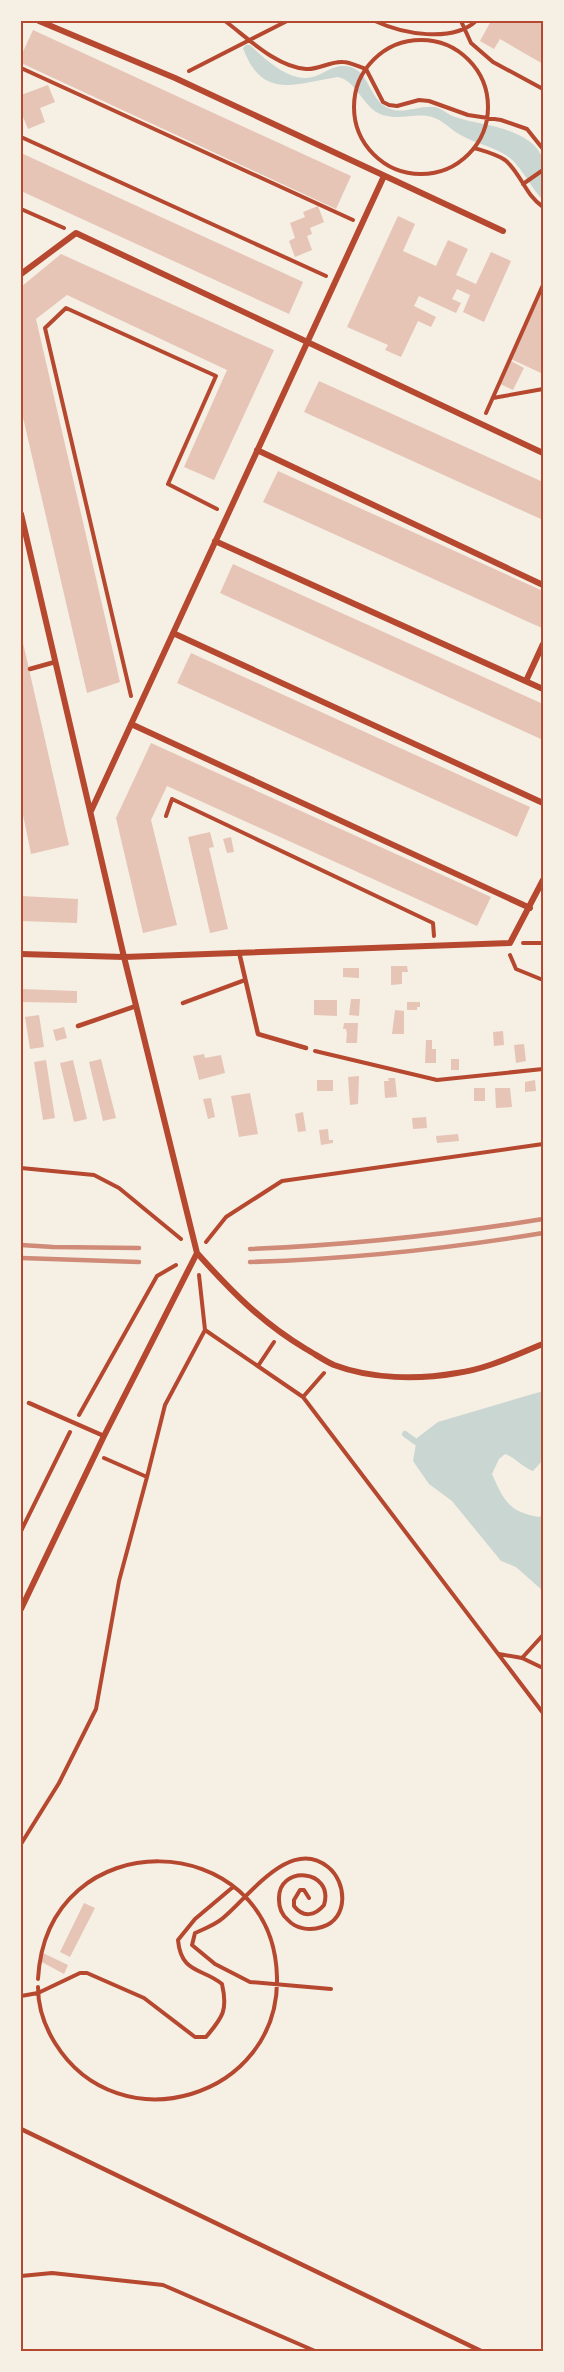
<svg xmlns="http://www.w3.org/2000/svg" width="564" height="2372" font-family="Barlow,sans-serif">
  <rect width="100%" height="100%" fill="#f6efe4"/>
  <path fill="#c9d6d2" d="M246,45H250C266,60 292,85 316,76C328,71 337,63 351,67C371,74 369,101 390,109C405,114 420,105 435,107C442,108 448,115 455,117C482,126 531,127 543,159C546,168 543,190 543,200C532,189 526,175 516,164C502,147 476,145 459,134C450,129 443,120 432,117C414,112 396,122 378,113C362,104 356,81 338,77C294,84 262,100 243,48Z
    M543,1391V1460L533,1471C522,1467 516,1458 505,1454L499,1459L492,1474C504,1501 509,1512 539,1517L543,1514V1591L516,1567L501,1561L452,1501L429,1484L413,1461L417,1438L438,1422Z"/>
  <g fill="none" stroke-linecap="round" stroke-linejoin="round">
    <path stroke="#c9d6d2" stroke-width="6" d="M405,1434L416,1442"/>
  </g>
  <path fill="#e6c5b7" d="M491,21H543V64L500,39L494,49L480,41Z
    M33,30L351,176L336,209L21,63V56Z
    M48,85L55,102L40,108L45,122L28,129L21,112V95Z
    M21,153L303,282L289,314L21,191Z
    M318,206L324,222L310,228L312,234L307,236L312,250L295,257L289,241L295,238L290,223L305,217L303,212Z
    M398,216L415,224L403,251L436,266L448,240L468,249L456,275L476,284L491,252L511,261L484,322L463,312L470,295L457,289L452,299L461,303L456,313L419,296L414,306L436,317L431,327L418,321L401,357L385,350L388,345L347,327Z
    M61,254L274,350L214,480L184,467L227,370L67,295L36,319L120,682L87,693L21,409V287Z
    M543,290V374L511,359Z
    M511,361L524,368L513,390L500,384Z
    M319,381L543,482V520L304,412Z
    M278,471L543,591L542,628L263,502Z
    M233,564L543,704V740L220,593Z
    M21,634L69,845L31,854L21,805Z
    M191,653L530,807L517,837L177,683Z
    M151,743L491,897L477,926L167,786L151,820L177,925L143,933L116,818Z
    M210,832L214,847L209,848L228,929L210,933L188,837Z
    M231,837L234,852L227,853L223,839Z
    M21,896L78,899L77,923L21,921Z
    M391,966H407L408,972H402V984L391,985Z
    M343,968H359V978L343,977Z
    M21,989L77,991V1003L21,1002Z
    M351,999H360L359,1016L349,1015Z
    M314,1000H337V1016L314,1015Z
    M407,1002H420V1007H417V1010H407Z
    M395,1010L404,1011V1034H392Z
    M39,1015L44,1047L30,1049L25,1017Z
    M344,1023H358L357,1043H346L347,1034L346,1029H343Z
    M64,1027L67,1038L56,1041L53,1030Z
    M503,1031L504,1045L494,1046L493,1032Z
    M426,1040H432V1049H436V1063H425Z
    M524,1044L526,1061L516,1063L514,1045Z
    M204,1054L205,1058L221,1055L225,1073L199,1080L193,1056Z
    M101,1059L116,1118L103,1121L89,1062Z
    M451,1059H459V1070H451Z
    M46,1060L55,1118L43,1120L34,1062Z
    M73,1060L87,1119L74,1122L60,1063Z
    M359,1076L358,1104L350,1105L348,1077Z
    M388,1078H395L397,1097L385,1098L384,1081H389Z
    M317,1080H333V1091H317Z
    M535,1080L536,1091L525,1092V1082Z
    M474,1088H485V1101H474Z
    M495,1088H510L512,1107L496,1108Z
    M250,1093L258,1134L239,1137L231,1096Z
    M211,1098L215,1117L208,1119L203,1099Z
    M303,1112L306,1131L298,1132L295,1114Z
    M426,1117L427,1128L413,1129L412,1118Z
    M328,1129L329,1140H333V1143L321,1145L319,1130Z
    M458,1134L459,1141L437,1143L436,1136Z
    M84,1903L95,1908L70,1957L60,1952Z
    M43,1953L68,1965L64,1974L40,1961Z"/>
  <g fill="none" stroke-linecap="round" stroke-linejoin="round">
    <path stroke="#b5482f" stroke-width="4" d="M225,21C248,38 276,67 306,69C319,70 330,61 343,62C350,62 359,67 366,69L383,102L389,105L397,106L419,100L429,101L468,115L501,120L527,129L543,149
      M375,21C403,34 452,43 476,21
      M461,21L471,43L493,62L543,89
      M354 107a67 67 0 1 1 134 0a67 67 0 1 1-134 0Z
      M21,68L353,220
      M189,71L287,21
      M21,137L326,276
      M474,148C484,151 496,154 505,160C521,173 525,195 543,207
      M523,184L543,170
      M21,209L64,228
      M493,398L543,389
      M486,413L543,285
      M131,696L45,328L66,308L216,376L168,484L217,509
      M166,816L172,799L433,923L434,936
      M523,943H543
      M510,955L516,969L543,980
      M315,1051L437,1080L543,1069
      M21,1168L94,1175L119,1188L181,1239
      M206,1242L226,1217L282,1181L543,1144
      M205,1330L303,1397
      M258,1366L274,1342
      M324,1373L303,1397L543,1713
      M79,1415L157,1276L176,1265
      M147,1477L165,1405L205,1330L199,1275
      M21,1531L70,1432
      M499,1654L522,1658L543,1635
      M522,1658L543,1668
      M21,1844L59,1783L96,1709L119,1581L147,1477L104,1458
      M309,1898L304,1890H300L294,1900V1906C303,1918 315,1916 324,1905C335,1869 277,1864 279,1900C279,1908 282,1915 288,1920C296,1929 310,1931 322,1927C349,1919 347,1882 328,1867C290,1836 249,1897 223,1918C215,1925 204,1929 195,1933L192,1945L215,1964L250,1982L331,1989
      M38,1979C47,1819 273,1826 277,1977C280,2098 119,2146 55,2043C45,2027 38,2007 38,1987
      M21,1996L38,1993L80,1973H87L144,1998L195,2037H206C223,2017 228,2010 222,1984C203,1968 181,1974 178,1940L195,1919L233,1887
      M21,2276L52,2273L163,2285L315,2351"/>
    <path stroke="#b5482f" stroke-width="4.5" d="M30,669L55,662
      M239,952L258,1034L306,1048
      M183,1003L245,980
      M78,1026L136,1006
      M29,1403L104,1436
      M21,2129L481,2351"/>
    <path stroke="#b5482f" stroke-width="6" d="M39,21L175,78L503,231
      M21,274L76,233L543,453
      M257,450L543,585
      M21,514L124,957L197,1253L104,1436L21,1609
      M215,541L543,689
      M173,633L543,803
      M526,681L543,644
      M131,724L530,908
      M91,811L384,176
      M21,954L124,957L510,943L543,880
      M197,1253C231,1291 262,1323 306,1349C315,1354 325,1361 334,1365C371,1379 418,1380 457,1373C487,1369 515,1355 543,1344"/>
    <path stroke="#cf8b77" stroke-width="4.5" d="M21,1245L53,1247L139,1248
      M250,1249C350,1245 444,1235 543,1219
      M21,1258L139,1262
      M250,1262C349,1259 446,1249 543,1233"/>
  </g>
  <rect width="564" height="2372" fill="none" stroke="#f6efe4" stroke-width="45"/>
  <rect x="22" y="22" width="520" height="2328" fill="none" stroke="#b5482f" stroke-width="2"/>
</svg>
